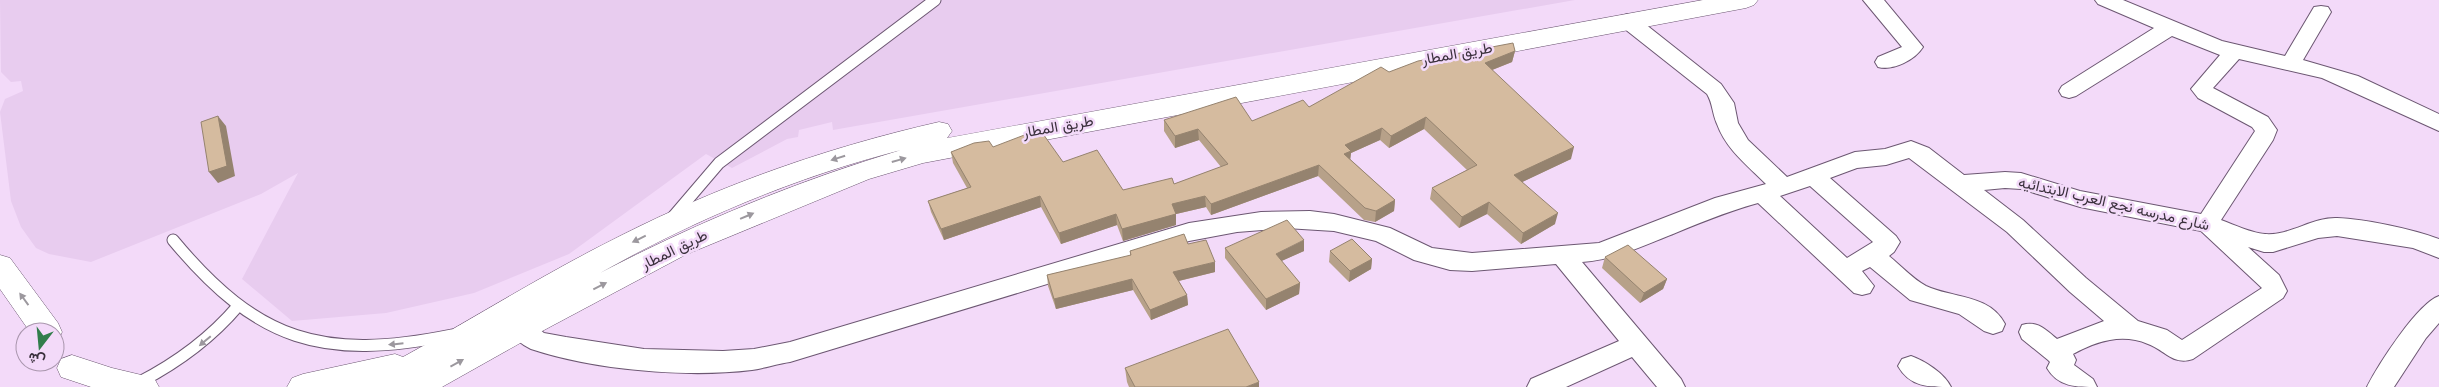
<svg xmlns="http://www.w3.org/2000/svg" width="2439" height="387" font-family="Inter,Vazirmatn,sans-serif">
  <rect width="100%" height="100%" fill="#f3daf9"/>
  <path fill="#e8ccef" d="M0,0H1575L833,130L832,122L799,130L798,137L787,139L732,168L706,154L569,254L474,293L386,313L292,321L242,279L298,173L261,194L91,262L49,254L36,248L21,227L11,201L0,112L5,99L23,91L21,81L11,82L1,72Z"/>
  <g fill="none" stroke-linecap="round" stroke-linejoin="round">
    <defs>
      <path id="lane" d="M672,218L719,163L935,0
        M173,240C258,342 323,361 452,335
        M138,383C177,363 210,339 238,306"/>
      <path id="street" d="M1863,0H1884L1923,47C1915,60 1893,71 1878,67L1875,62L1878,57L1902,47Z
        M2095,0H2123L2222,41L2285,56L2314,7L2321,6L2328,7L2331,12L2303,60L2358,76L2439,114V131L2322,78L2239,59L2213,88L2268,117L2277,130L2273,140L2221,220C2235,225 2251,233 2265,234C2290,236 2312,217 2337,218C2365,219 2413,229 2439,239V258L2413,248L2337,236L2318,238L2273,252H2264L2248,247L2279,275L2287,291L2283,298L2193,359C2173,366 2165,350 2148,344C2122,333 2097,341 2073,354L2076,360L2074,365L2093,379L2097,387C2076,387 2058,387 2047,368L2050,362L2048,360L2022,339L2019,332L2022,325C2037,320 2046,330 2057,339L2104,321L2070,292L2007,232L1909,158L1886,165L1857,168L1830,178L1896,236L1900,242L1894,252L1889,256C1900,265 1913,279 1926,286C1951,298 1990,294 2005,324L2002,331L1993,334L1984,331L1959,314L1910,300L1870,267L1862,271L1874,286L1870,293L1862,295L1854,293L1758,203C1725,212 1695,225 1663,238C1636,249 1611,260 1582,262L1681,379L1685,387H1657L1632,357L1566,387H1527L1531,379L1619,341L1556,264L1472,271L1450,270L1414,260L1376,241L1334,231L1286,228L1237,232L1189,241L790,362C777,364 765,368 752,370C687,378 594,370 531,349C521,344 513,338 508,328L511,321L520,318L529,321L544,333L566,337L644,349L723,351L754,349L790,342L1189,223L1261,212L1310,211L1334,214L1390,228L1432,248L1472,253L1599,243L1715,198L1766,184C1747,165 1726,149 1717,124C1712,113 1713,104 1707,94L1621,26L1618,21L1621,16L1628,14L1635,16L1721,84L1734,103L1738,123L1748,140L1787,177L1855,152L1885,149L1911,141L1929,148L1964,175L2005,172L2021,173L2080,191L2201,214L2255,131L2252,127L2198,98L2191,89L2220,55L2172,36L2076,96L2069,98L2062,96L2059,91L2062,86L2154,28L2098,4ZM1810,186L1873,242L1847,258L1780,196ZM2005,188L2021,189L2080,207L2201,231L2262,288L2182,340L2167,330L2138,321L2086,278L2023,220L1984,190Z
        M2439,296V323L2426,338L2394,387H2367C2378,365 2417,304 2439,296Z
        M1911,356C1925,361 1944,373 1951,387C1928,387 1910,387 1898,366L1902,359Z"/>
      <path id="primary" d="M1703,0H1758L1754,5L1746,8L923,163L869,179L685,255L531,337L442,387H287L292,378L303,374L395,354L403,357C476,317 547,272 622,235C723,184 829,147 939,122L948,124L952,131L947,138ZM901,150C797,181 696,223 600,273C694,220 796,177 901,150Z
        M0,255L10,258L58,323L62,332L58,341H55V332H30L0,289Z
        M72,355L112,368L154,378L159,387H91L61,377L57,368L61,359Z"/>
    </defs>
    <use href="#lane" stroke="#6c5772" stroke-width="13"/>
    <use href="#street" stroke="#6c5772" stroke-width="2"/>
    <use href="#primary" stroke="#6c5772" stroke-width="1"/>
    <use href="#lane" stroke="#fff" stroke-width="11"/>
    <use href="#street" fill="#fff" fill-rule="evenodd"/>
    <use href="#primary" fill="#fff" fill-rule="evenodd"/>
  </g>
  <path fill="#b7a189" d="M1515,51L1512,62L1492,70L1571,159L1522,182L1555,224L1521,244L1487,214L1459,228L1430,199L1432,188L1467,170L1424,129L1389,148L1380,140L1351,153L1350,159L1395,200L1394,211L1375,222L1364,220L1318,176L1211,215L1206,207L1176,214V225L1123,241L1117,225L1061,244L1041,207L944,240L931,212L928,201L967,188L953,163L951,152L993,147L1063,162L1123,190L1174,184L1221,167L1199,140L1175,148L1164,131V120L1252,121L1309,107L1389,72Z
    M1188,244L1215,272L1179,281L1187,295L1188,305L1151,320L1133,290L1056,309L1048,286L1047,275L1130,256V251Z
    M1225,248L1304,251L1281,261L1300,283L1299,294L1266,310L1225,258Z
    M1330,251L1372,259L1371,269L1349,282L1329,262Z
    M1605,257L1667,279L1663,289L1640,303L1602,268Z
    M1125,368L1259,387H1129L1127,382Z"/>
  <path fill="#95836f" d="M1515,51L1512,62L1482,74L1485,63Z
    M218,116L226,126L235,176L218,183L209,172Z
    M1426,117L1424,129L1389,148L1391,136Z
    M1382,128L1380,140L1351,153L1350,162L1343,165L1345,145Z
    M1198,129L1199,140L1175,148V136Z
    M1574,147L1571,159L1512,187L1514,175Z
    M1319,165L1318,176L1211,215V204Z
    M1040,196L1041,207L944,240L941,229Z
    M1205,196L1206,207L1176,214V225L1123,241L1122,229L1172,204Z
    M1395,200L1394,211L1375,222L1376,211Z
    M1489,202L1487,214L1459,228L1462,217Z
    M1558,213L1555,224L1521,244L1523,233Z
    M1116,214L1117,225L1061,244L1059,233Z
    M1304,240V251L1275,264L1276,254Z
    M1372,259L1371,269L1349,282L1350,271Z
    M1215,262V272L1174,282L1173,272Z
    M1132,279L1133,290L1056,309L1054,299Z
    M1667,279L1663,289L1640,303L1644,293Z
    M1300,283L1299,294L1266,310V299Z
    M1187,295L1188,305L1151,320L1150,310Z
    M1259,382V387H1246Z"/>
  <path fill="#d5bb9f" stroke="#95836f" d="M1513,43L1515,51L1485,63L1574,147L1514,175L1558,213L1523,233L1489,202L1462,217L1432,188L1477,165L1426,117L1391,136L1382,128L1345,145L1351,151L1344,154L1395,200L1376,211L1365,208L1319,165L1211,204L1205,196L1172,204L1176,214L1122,229L1116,214L1059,233L1040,196L941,229L928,201L971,187L951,152L974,143L989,141L993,147L1027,134L1041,131L1063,162L1097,150L1123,190L1172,178L1174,184L1228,164L1198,129L1175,136L1164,120L1236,97L1252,121L1303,100L1309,107L1381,67L1389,72L1418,61Z
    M218,116L227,166L209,172L201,122Z
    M1287,220L1304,240L1276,254L1300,283L1266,299L1225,248Z
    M1184,234L1188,244L1206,240L1215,262L1173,272L1187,295L1150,310L1132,279L1054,299L1047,275L1131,255L1130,251Z
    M1352,239L1372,259L1350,271L1330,251Z
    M1628,245L1667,279L1644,293L1605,257Z
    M1228,329L1259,382L1246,387H1135L1125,368Z"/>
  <defs><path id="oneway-solid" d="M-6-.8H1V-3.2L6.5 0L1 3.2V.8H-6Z" transform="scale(1.25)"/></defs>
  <g fill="#9c989e">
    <use href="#oneway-solid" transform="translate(838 158) rotate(162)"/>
    <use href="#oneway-solid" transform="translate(899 160) rotate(-16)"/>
    <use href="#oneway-solid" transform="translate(747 216) rotate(-23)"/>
    <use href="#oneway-solid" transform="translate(639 239) rotate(154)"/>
    <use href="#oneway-solid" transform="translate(600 286) rotate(-27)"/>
    <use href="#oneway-solid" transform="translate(24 299) rotate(-126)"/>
    <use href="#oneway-solid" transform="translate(205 341) rotate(140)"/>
    <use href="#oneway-solid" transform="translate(396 344) rotate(174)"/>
    <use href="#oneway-solid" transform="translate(457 363) rotate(-29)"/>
  </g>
  <g text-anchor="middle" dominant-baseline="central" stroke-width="5" stroke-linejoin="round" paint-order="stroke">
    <g font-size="15" fill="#3a303c" stroke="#f3daf9">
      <text transform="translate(1457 53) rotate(-10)">طريق المطار</text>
      <text transform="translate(1058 126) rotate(-10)">طريق المطار</text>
      <text transform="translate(2114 203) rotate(13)">شارع مدرسه نجع العرب الابتدائيه</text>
      <text transform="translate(674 249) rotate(-26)">طريق المطار</text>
    </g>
  </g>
  <g transform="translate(40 347) rotate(196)"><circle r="24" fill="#f3daf9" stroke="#a996ad"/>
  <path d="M0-4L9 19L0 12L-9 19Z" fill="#317d4b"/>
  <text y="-8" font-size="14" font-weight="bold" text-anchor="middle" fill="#3a303c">ش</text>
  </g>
</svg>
